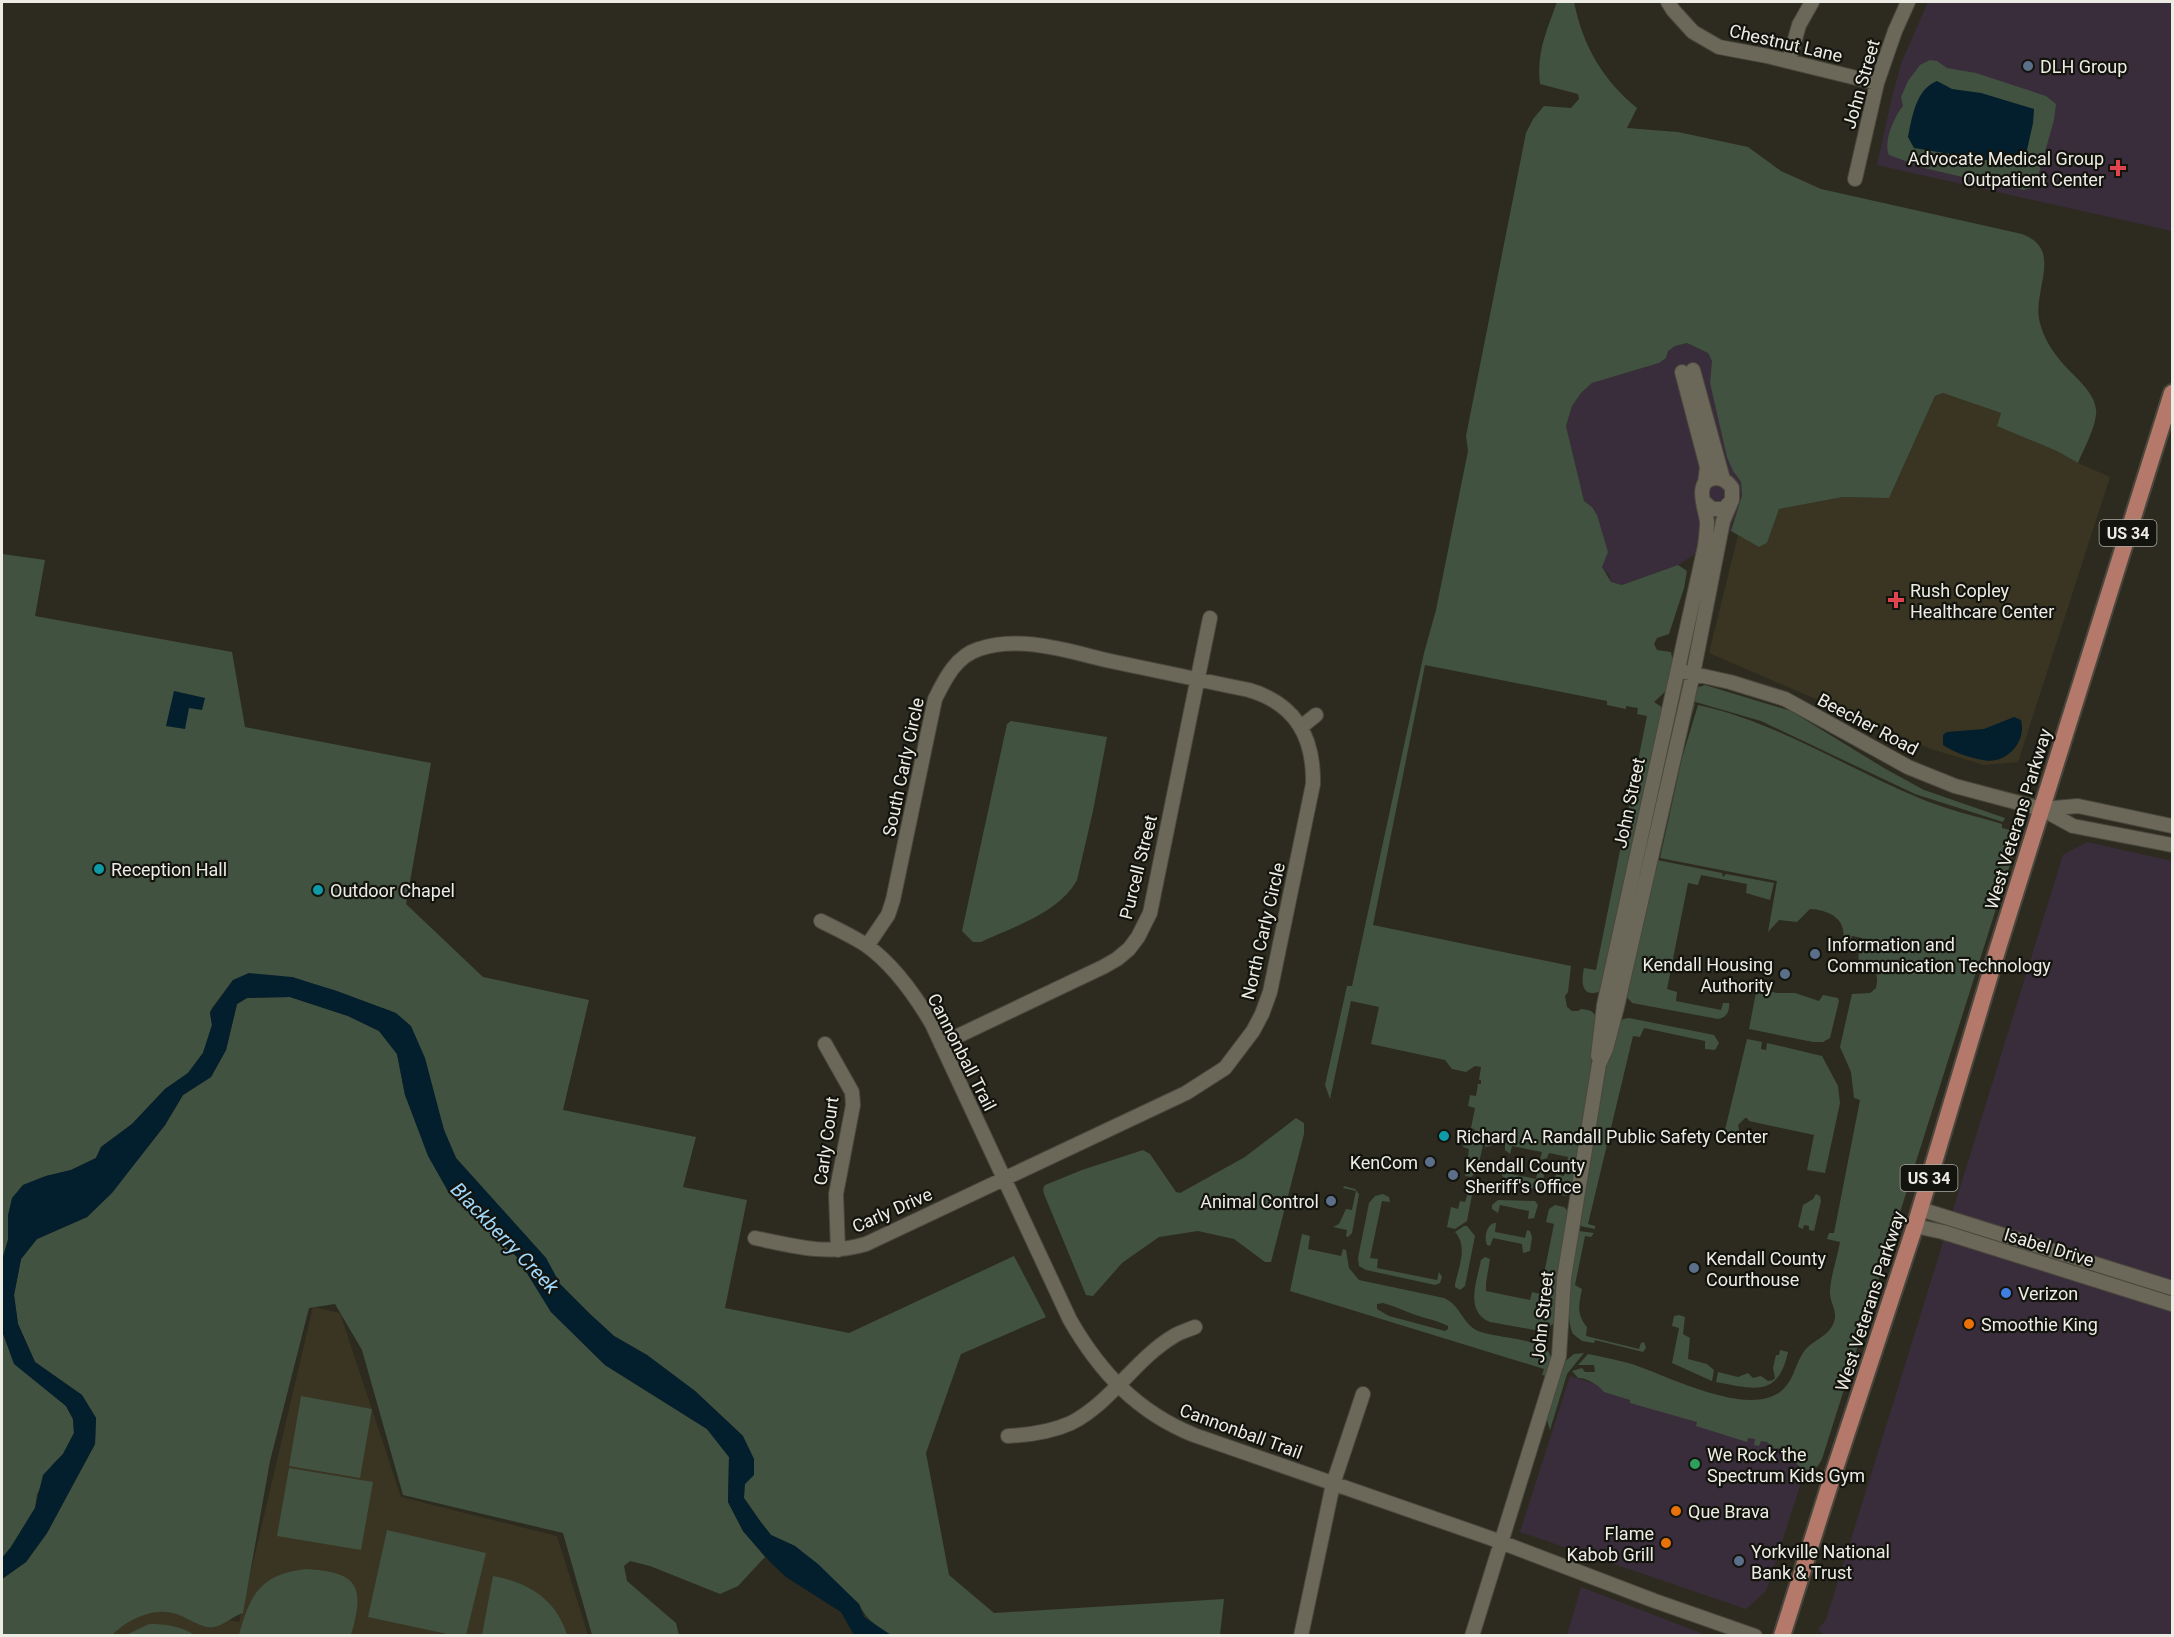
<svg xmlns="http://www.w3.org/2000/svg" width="2174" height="1637" font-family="Roboto,sans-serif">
  <rect width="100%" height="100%" fill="#2d2b1f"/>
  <path fill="#3a2d3b" d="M1928,2H2172V231L1877,165L1892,97L1902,61Z
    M1687,343L1708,353L1712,361L1710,383L1733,471L1741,482L1742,496L1740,508L1732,524L1731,531L1678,565L1622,585L1611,582L1609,575L1602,567L1603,559L1592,507L1584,501L1566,426L1572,406L1581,393L1592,383L1659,363L1666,358L1668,351L1675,346Z
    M2087,842L2172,861V1635L1825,1636L1818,1629L1826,1620L2063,855Z
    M1570,1376L1811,1452L1766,1591L1746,1609L1520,1532Z
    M1581,1587L1706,1635H1567Z"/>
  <path fill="#393522" d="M1943,393L2001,413L1998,426L2058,451L2078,463L2110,477L2018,762L1984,765L1931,749L1709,653L1738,535L1759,547L1767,543L1779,509L1843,497L1889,498L1935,396Z
    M313,1307L340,1313L401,1497L557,1536L588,1635L93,1636L100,1595L239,1622Z"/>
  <path fill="#415240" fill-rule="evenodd" d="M1557,2H1574C1583,46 1602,79 1637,108L1627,128L1678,132L1748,147L1781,171L1821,189L2022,234C2065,250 2031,291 2040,323C2043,336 2051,349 2059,359C2071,375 2099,393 2096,415C2094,431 2084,448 2078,463L2057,451L1997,426L2001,413L1943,393L1935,396L1889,498L1843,497L1779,509L1767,543L1759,547L1731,531L1742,496L1741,482L1733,471L1727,457L1710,383L1712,361L1708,353L1687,343L1675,346L1668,351L1666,358L1659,363L1592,383L1581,393L1572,406L1566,426L1584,501L1592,507L1597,515L1608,552L1602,567L1611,582L1622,585L1678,565L1687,571L1684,588L1669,634L1657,638L1654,644L1657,650L1671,652L1673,663L1667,690L1654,702L1663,708L1601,991C1581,999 1581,982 1584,968L1596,970L1647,716L1637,714L1638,708L1626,706V709L1607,705V701L1425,665L1373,925L1571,966L1568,992L1565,996L1567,1007L1572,1011H1578L1581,1009C1590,1010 1596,1011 1597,1022L1574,1187L1573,1192L1566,1196L1556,1194L1553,1187L1556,1174L1564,1176L1568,1157L1549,1153L1547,1158L1540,1160L1542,1152L1512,1146L1510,1154L1505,1150V1144L1494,1142L1491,1146L1485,1147V1144L1474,1129L1471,1128L1475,1108L1468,1106L1470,1095L1476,1096L1478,1084H1481V1080H1479L1481,1067L1475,1066L1466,1072L1452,1069L1445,1060L1371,1044L1379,1007L1351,1001L1330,1099L1325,1085L1347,986H1352L1424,653L1436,610L1468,451L1466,436L1526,133L1533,119L1544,106L1571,108L1579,99L1578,94L1540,84C1536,53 1547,30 1557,2Z
    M1930,60L1937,61L1947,68L1976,73L2046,96L2056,104L2054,120L2035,187L2024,190L1997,185L1924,168L1889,155C1883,142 1894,117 1903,106L1901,97L1908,81L1920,65Z
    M2,554L45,560L35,616L232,652L245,727L431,763L406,904L483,977L589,1000L563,1110L696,1137L683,1187L747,1200L725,1308L849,1333L1014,1256L1046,1317L961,1354L926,1453L949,1575L994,1613L1224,1599L1220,1635L891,1636C877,1626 866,1620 859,1604L795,1546L771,1535L760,1521L744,1498L743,1436L695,1391L647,1355L614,1336L590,1314L560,1284L546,1258L456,1158L444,1130L434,1096L391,1011L292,977L233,980L212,1008L210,1014L212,1025L203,1053L188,1073L165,1089L132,1124L101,1147L96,1158L71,1170L46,1176L23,1185L20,1189L8,1228V1240L2,1260Z
    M1705,685L1791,711L1884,768L1924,790L2005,818L2003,822L1915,794L1761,721L1692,701L1696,688Z
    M1691,703L1695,704L1681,749L1657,860L1722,873L1723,877L1726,874L1774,883L1770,900L1746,893L1747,884L1701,875L1698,885L1688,883L1667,989L1677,992L1676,1001L1721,1010L1723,1003H1729C1730,1011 1726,1018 1718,1019L1632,1003L1625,995Z
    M1698,705C1777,722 1844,767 1919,798C1945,809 1975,816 2002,824V828L2014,831L2016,845L2013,855L1822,1459C1812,1479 1803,1470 1791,1459C1786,1454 1783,1455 1781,1448L1775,1449L1767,1442L1761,1441L1759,1446L1754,1445L1755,1439L1748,1438L1747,1442L1696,1426L1697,1422L1630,1403V1400L1604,1392C1600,1386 1586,1377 1578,1378L1572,1371L1582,1368L1585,1372H1595L1594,1365H1578L1588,1354C1603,1357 1618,1360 1632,1364C1668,1376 1746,1417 1780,1392C1794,1381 1794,1367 1803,1353C1811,1340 1828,1338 1834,1322C1838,1310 1829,1302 1830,1291C1831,1275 1837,1258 1840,1242L1827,1239L1829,1233H1834L1860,1100L1854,1098L1851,1072L1840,1047L1852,994L1870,993L1876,988C1881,962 1867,974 1860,963C1856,957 1861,944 1862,938L1852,936L1850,941L1843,940C1847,918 1828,910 1810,909L1797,922L1779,920L1768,932L1777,881L1660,858L1682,758Z
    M1011,721L1107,737L1093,811L1077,880C1059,913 1013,927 981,942H973L962,931L1007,724Z
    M1759,977L1763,979L1767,990L1776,993H1795L1819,1001L1823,995L1838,998L1839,1001L1830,1038L1823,1042H1813L1749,1029Z
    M290,997L348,1016L379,1031L397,1054L405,1095L449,1193L517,1257L551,1312L605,1365L707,1429L729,1457L728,1502L743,1531L765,1557L738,1586L720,1594L650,1566L630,1561L624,1566L627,1581L676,1623L679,1635H592L563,1533L403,1495L362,1350L335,1304L309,1308L270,1461L243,1613C233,1616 224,1625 214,1627C202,1629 190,1619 179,1615C156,1605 128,1619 112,1635H2V1579L26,1562L47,1533L95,1444L96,1418L82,1395L35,1362L18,1324L14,1295L21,1259L37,1239L87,1217L112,1192L165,1125L183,1095L211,1077L226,1050L237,1004L247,998Z
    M1629,1018L1714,1035L1719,1043L1715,1050L1705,1049V1041L1644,1028L1640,1037L1633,1036L1588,1224L1595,1226V1229L1580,1226L1607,1063L1619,1023L1623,1019Z
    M1747,1039L1762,1042L1761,1049L1766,1050L1767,1043L1822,1056L1838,1086L1840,1103L1825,1173L1807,1170L1814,1135L1749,1121L1747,1118H1745L1738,1125L1740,1134L1738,1142L1733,1143L1722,1142Z
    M1296,1118L1304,1123V1134L1271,1262H1265L1234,1239L1198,1231L1159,1237L1122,1263L1093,1296L1086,1295L1044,1194L1043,1189L1045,1185L1082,1170L1143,1150L1150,1154L1176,1192L1180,1193L1245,1157Z
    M1467,1130L1473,1131L1483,1145L1477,1172L1471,1177L1465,1176L1469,1149L1463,1147Z
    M1503,1164H1508L1506,1173L1536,1179L1538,1170L1544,1175L1542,1187L1534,1189L1503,1177L1500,1170Z
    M1344,1186L1355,1189L1359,1194L1352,1233L1348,1237L1346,1236L1347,1230L1333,1227L1339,1224L1346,1209L1352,1210L1356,1191L1343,1188Z
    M1469,1190L1472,1195L1467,1221L1455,1229L1447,1227L1451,1207L1458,1209L1460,1201L1465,1202Z
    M1383,1194L1389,1197L1390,1202L1382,1201L1370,1258L1378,1259L1377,1268L1437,1280L1439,1272L1442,1277L1440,1283L1435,1285L1366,1270L1359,1266L1358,1258L1369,1203L1375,1196Z
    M1816,1194L1820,1196L1821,1201L1814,1231L1809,1230V1226L1804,1225L1803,1229L1798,1227L1803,1205L1813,1199Z
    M1498,1200L1535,1201L1538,1205L1534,1218L1528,1219L1529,1211L1500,1205L1498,1213L1492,1209V1205Z
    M1555,1205L1564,1207L1568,1211L1558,1273L1554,1323L1545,1330L1540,1331L1490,1322C1464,1311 1477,1281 1481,1260L1485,1257L1490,1259L1486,1283V1291L1530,1300L1532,1292L1540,1294L1554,1224L1546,1222L1549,1209Z
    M1494,1223H1496L1495,1232L1521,1237L1525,1238L1527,1230L1530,1231L1532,1237L1530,1251L1523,1253L1522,1244L1493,1238L1490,1246L1487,1245C1484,1238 1486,1226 1494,1223Z
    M1464,1226H1467L1475,1236L1465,1286L1460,1290L1455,1287V1284C1459,1267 1468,1246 1455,1232Z
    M1579,1231L1594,1233L1591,1237L1585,1236L1575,1285L1582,1289C1579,1304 1576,1314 1587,1327L1586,1336L1639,1349L1641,1343L1644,1342L1646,1348L1643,1352L1595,1340L1594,1343L1582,1341L1573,1334C1562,1311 1575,1255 1579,1231Z
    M1302,1234L1310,1236L1308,1249L1341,1256L1343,1249L1346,1250L1349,1268L1359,1280L1444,1298C1460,1305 1462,1322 1476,1330C1493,1339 1549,1337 1551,1358C1552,1364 1549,1370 1548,1376L1542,1375L1544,1369L1290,1291ZM1383,1303C1398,1307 1410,1314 1425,1318C1433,1320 1440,1322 1448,1326V1329L1445,1331L1389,1316L1377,1309V1304Z
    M1679,1315L1685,1317L1683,1334L1690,1338L1688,1359L1707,1364L1714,1370L1712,1381L1672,1363L1679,1328L1672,1326L1674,1316Z
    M2,1331L15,1364L66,1406L73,1419L74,1433L63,1454L53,1464L37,1494L35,1508L11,1547L2,1558Z
    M1780,1350L1788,1352C1778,1398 1754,1389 1716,1382L1718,1372L1738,1377L1748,1373L1753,1378L1761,1376L1768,1381L1773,1380L1775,1378L1773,1368L1776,1355H1779Z
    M1584,1353L1567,1374L1550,1430L1547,1420L1564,1362L1574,1354Z
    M301,1396L372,1409L360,1478L289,1466Z
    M289,1468L373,1482L361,1550L277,1536Z
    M387,1530L486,1553L466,1635H452L368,1617Z
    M306,1569C359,1572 365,1587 351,1635H239C250,1593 262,1574 306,1569Z
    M493,1576C528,1582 557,1600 567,1635H482Z
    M149,1624C166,1624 180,1626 195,1635H126Z"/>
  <path fill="#031e2c" d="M1937,81L1952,89L1981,93L2034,109L2033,123L2025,159L2016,165L1914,148L1908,137C1912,117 1916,89 1937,81Z
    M174,691L205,698L202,710L189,708L185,729L166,726Z
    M2014,717L2021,720C2027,742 2006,765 1983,760C1970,758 1953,752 1943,745V735L1947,732L1984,729Z
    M249,973L292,977L337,991L396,1013L411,1026L425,1058L444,1130L456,1158L546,1258L560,1284L590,1314L614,1336L647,1355L695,1391L743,1436L754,1459V1475L745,1484L744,1498L760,1521L771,1535L795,1546L818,1564L859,1604L864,1617L891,1635H854L841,1612L786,1577L770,1562L743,1531L728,1502L729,1457L707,1429L605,1365L551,1312L517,1257L449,1193L428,1156L405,1095L397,1054L379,1031L348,1016L290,997L247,998L237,1004L226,1050L211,1077L183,1095L165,1125L112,1193L87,1217L37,1239L21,1259L14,1295L18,1324L35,1362L82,1395L96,1418L95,1444L47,1533L26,1562L2,1579V1558L11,1547L35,1508L43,1475L63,1454L74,1433L73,1419L66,1406L14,1364L2,1331V1260L8,1240V1215L12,1198L23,1185L46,1176L71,1170L96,1158L101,1147L132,1124L165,1089L188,1073L203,1053L212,1025L210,1012L233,980Z"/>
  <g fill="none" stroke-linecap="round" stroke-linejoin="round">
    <defs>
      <path id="minor" d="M1668,2L1673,10L1693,32L1719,47L1767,56L1877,83
        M1789,61L1799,25L1812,2
        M1855,179L1877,83L1895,31L1908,2
        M1693,370L1723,479
        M1682,372L1707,467L1705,483
        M1685,672L1730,682L1785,699L1908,767L1955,786L2042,809L2073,826L2172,845
        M1301,727L1316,715
        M2042,809L2078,806L2172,826
        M821,921C837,929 852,936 866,945C894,965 915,995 932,1024L1070,1320C1100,1372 1137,1412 1194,1435L1490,1538L1655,1601L1755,1636
        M825,1044L852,1092L853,1105L836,1194L838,1250
        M941,1044L1103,967L1117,959L1129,949L1138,937L1150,913L1210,618
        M1598,1056L1604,1005L1705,546C1706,538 1707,530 1707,522C1706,509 1692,480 1716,478C1723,478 1728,482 1732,488V500L1724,509H1712L1703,501
        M1920,1209L2172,1288
        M1915,1226L1943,1232L2172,1304
        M755,1238C794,1246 826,1256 866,1244L1186,1093L1225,1068L1253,1031L1262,1014L1270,992L1313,784C1314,737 1296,704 1249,690C1204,681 1159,671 1115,662C1073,653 1022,634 979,649C956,656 945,679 935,699L893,900L888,915L867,946
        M1008,1436C1029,1435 1051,1432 1071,1423C1112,1402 1135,1359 1174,1336C1180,1332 1188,1330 1195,1327
        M1301,1636L1333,1484L1363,1394
        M1472,1636L1559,1356L1564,1278L1599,1064L1606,1049L1617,1007L1693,674L1723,521L1732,500"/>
      <path id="major" d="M1782,1636L1829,1487L1915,1226L1998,948L2172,393"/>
    </defs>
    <use href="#minor" stroke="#4a483d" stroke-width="16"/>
    <use href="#major" stroke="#4a483d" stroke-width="20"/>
    <use href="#minor" stroke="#6b685a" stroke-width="14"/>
    <use href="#major" stroke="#b5796b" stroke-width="16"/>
  </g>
  <g fill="#5c6f8a" stroke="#14140e" stroke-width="2">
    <circle cx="2028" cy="66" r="6"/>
    <circle cx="1815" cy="954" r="6"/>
    <circle cx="1785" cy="974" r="6"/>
    <circle cx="1430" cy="1162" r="6"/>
    <circle cx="1453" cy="1175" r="6"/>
    <circle cx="1331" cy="1201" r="6"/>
    <circle cx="1694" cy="1268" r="6"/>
    <circle cx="1739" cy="1561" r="6"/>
  </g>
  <g fill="#e0444e" stroke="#14140e" stroke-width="2">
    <path d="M2115 159h6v6h6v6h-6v6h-6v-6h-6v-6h6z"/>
    <path d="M1893 591h6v6h6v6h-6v6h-6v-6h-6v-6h6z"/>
  </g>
  <g fill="#0f9aa8" stroke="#14140e" stroke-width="2">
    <circle cx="99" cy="869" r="6"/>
    <circle cx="318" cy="890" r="6"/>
    <circle cx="1444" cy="1136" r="6"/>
  </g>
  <circle fill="#3f7fe0" stroke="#14140e" stroke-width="2" cx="2006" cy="1293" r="6"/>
  <g fill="#e8710a" stroke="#14140e" stroke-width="2">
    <circle cx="1969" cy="1324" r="6"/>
    <circle cx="1676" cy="1511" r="6"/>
    <circle cx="1666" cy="1543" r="6"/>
  </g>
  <circle fill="#2e9e5b" stroke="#14140e" stroke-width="2" cx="1695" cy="1464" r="6"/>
  <g text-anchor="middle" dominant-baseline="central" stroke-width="4.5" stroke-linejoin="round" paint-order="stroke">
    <g fill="#14140e" stroke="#acaba4" stroke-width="1.5">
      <rect x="2099.5" y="520" width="57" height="26" rx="4.5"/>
      <rect x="1900.5" y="1165" width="57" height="26" rx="4.5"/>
    </g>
    <g font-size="16" font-weight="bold" fill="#edece4">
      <text x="2128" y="533">US 34</text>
      <text x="1929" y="1178">US 34</text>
    </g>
    <g font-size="18" fill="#edece4" stroke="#14140e">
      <text transform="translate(1786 43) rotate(13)">Chestnut Lane</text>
      <text transform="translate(1861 84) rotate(-74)">John Street</text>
      <text transform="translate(1868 724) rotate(28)">Beecher Road</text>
      <text transform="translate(903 767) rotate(-78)">South Carly Circle</text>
      <text transform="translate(1629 803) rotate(-78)">John Street</text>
      <text transform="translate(2018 819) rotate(-73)">West Veterans Parkway</text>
      <text transform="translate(1138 867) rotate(-76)">Purcell Street</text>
      <text transform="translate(1263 931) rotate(-77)">North Carly Circle</text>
      <text transform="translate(962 1052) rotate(63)">Cannonball Trail</text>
      <text transform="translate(826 1141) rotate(-82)">Carly Court</text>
      <text transform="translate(892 1210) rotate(-24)">Carly Drive</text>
      <text transform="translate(2049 1247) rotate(17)">Isabel Drive</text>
      <text transform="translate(1870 1301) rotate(-72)">West Veterans Parkway</text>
      <text transform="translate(1542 1317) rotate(-84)">John Street</text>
      <text transform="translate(1241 1431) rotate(20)">Cannonball Trail</text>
    </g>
    <g font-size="18" fill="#edece4" stroke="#14140e" text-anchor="start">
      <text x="2040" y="66">DLH Group</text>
      <text x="2104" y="158" text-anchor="end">Advocate Medical Group<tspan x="2104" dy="21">Outpatient Center</tspan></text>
      <text x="1910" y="590">Rush Copley<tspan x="1910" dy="21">Healthcare Center</tspan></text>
      <text x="111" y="869">Reception Hall</text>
      <text x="330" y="890">Outdoor Chapel</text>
      <text x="1827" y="944">Information and<tspan x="1827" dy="21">Communication Technology</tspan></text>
      <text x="1773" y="964" text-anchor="end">Kendall Housing<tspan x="1773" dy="21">Authority</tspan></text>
      <text x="1456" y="1136">Richard A. Randall Public Safety Center</text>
      <text x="1418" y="1162" text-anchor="end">KenCom</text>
      <text x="1465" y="1165">Kendall County<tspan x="1465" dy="21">Sheriff's Office</tspan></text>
      <text x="1319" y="1201" text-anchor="end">Animal Control</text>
      <text x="1706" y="1258">Kendall County<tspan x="1706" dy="21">Courthouse</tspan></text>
      <text x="2018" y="1293">Verizon</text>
      <text x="1981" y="1324">Smoothie King</text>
      <text x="1707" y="1454">We Rock the<tspan x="1707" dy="21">Spectrum Kids Gym</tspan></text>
      <text x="1688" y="1511">Que Brava</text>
      <text x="1654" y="1533" text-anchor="end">Flame<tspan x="1654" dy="21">Kabob Grill</tspan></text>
      <text x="1751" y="1551">Yorkville National<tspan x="1751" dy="21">Bank &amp; Trust</tspan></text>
    </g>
    <g font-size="20" font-style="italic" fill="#a1d7f9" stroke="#14140e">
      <text transform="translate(505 1238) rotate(46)">Blackberry Creek</text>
    </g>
  </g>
  <rect width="2174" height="1637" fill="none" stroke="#edece4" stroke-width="6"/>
</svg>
